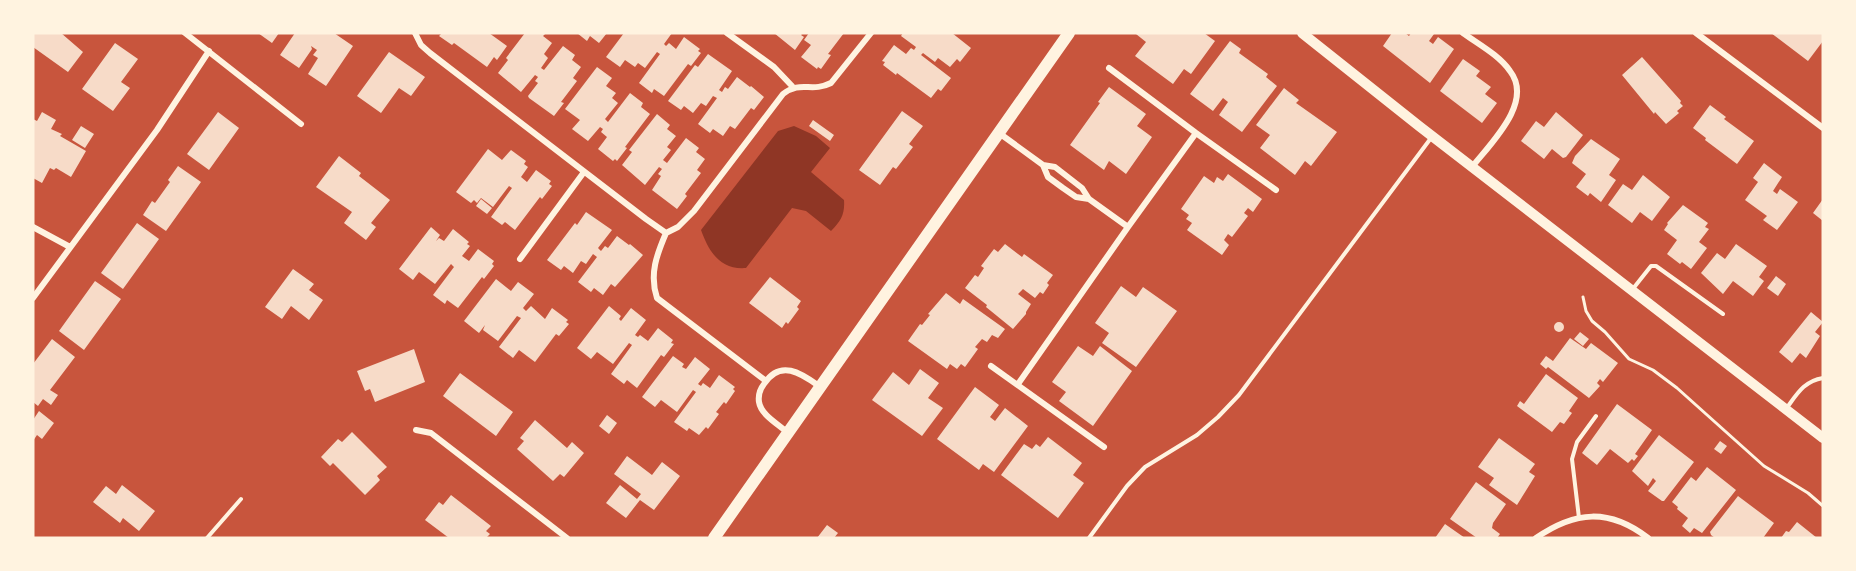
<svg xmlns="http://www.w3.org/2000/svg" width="1856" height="571" font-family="Commissioner,sans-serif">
  <rect width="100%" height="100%" fill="#c8553d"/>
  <path fill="#8f3625" d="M794,126L816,136L830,148L811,172L844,200C845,214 841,221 831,231L806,211L792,208L746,268C720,270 709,252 701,230L778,131Z"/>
  <path fill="#f7dbc8" d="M33,33H61L83,52L68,72L33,47Z
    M258,33H279L272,43Z
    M295,33H334L353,46L326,86L308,74L318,58L313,55L317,50L311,46L312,49L299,68L280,55Z
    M442,33H489L507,46L497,60L494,57L487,67L454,43L452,45L439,36Z
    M525,33H546L543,36L552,43L544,54L548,58L541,68L544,70L563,46L575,55L572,60L581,67L573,78L577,81L561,102L564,103L554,116L529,98L528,96L538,83L535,81L538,77L535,75L521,92L498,73L508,60L506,58Z
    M577,33H607L599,43L590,36L587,41Z
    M624,33H672L664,44L666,46L669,43L676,49L684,37L700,49L698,51L701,53L691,66L688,64L664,96L654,89L652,93L639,83L660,54L657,52L645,68L638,63L635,67L625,60L620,67L606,57Z
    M774,33H803L801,35L804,37L795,50Z
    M809,33H844L828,54L831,55L821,69L818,67L817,69L801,57L811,45L804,40Z
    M903,33H952L971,48L960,62L957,59L950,67L938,58L935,62L923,53L921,55L951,78L941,91L938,89L931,98L897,73L896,75L883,65L885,62L882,61L894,45L906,54L911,48L914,50L916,47L901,36Z
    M1137,33H1204L1215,41L1191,74L1184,69L1173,84L1135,56L1146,42L1136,34Z
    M1392,33H1405L1409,36L1411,33H1433L1434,34L1429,41L1433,44L1438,37L1454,49L1430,83L1383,46Z
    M1771,33H1823V41L1808,61Z
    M1230,41L1241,49L1239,53L1268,74L1266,77L1277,86L1242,132L1219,115L1228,102L1223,98L1213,111L1190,94Z
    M115,43L138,59L121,82L130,88L113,111L82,89Z
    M389,52L425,77L411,96L399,88L381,113L357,96Z
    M708,54L732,71L719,90L722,92L725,87L728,89L737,77L750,87L751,86L764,97L754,110L751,108L735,129L730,126L723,136L713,129L710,133L698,124L717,98L713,96L706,106L701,103L693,113L684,106L681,110L668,101L695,65L698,67Z
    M1642,57L1681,101L1680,103L1683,106L1677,111L1679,113L1666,124L1655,112L1654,114L1622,75Z
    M1463,59L1480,71L1476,76L1491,87L1485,94L1497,103L1482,123L1440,91Z
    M597,67L612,78L606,86L616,93L612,98L618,103L605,119L608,122L630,93L643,103L641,107L650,114L625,147L627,148L617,161L615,159L613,161L598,149L607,137L601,132L603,129L600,127L588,141L572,129L580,120L565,109Z
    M1109,87L1146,114L1137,126L1152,137L1126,174L1109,161L1104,170L1070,145L1100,103L1098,102Z
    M1284,88L1299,100L1296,103L1337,132L1311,166L1305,161L1295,175L1260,148L1270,135L1256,125Z
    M1710,105L1726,117L1724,119L1754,141L1737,164L1705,140L1706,138L1693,128Z
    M902,111L923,126L909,144L913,147L896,169L893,167L880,185L859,170Z
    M42,112L56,120L51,129L62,134L60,136L86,151L71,177L56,168L54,170L50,168L42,183L33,178V119L37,121Z
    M218,112L239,128L209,170L187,154Z
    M1556,112L1583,135L1566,157L1563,158L1552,149L1544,159L1521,141L1536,121L1544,127Z
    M657,114L670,125L667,129L676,136L667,147L671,150L663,160L667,163L686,138L699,148L696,152L705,159L697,170L701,173L685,194L687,196L677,209L652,190L661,176L658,174L662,169L659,167L645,185L622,165L632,152L629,150Z
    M813,120L834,135L830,141L809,126Z
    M81,126L94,134L85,148L72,140Z
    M1591,139L1620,159L1609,175L1616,180L1601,202L1590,193L1588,196L1576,187L1586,174L1572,163L1575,156Z
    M488,149L502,160L511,150L526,161L524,164L528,167L521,177L527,182L536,170L551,181L549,184L552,186L542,199L540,197L515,230L505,222L502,225L491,217L512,188L509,186L493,207L481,198L477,203L474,200L471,203L456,192Z
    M339,156L361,173L359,176L390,200L371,223L376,227L366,240L344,223L352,212L316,187Z
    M1764,163L1782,177L1773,191L1777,194L1780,189L1798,202L1777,230L1763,220L1767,216L1745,200L1758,182L1753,178Z
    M178,166L201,182L166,231L143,215L152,201L155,203L170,182L168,180Z
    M1228,174L1262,199L1253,212L1248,208L1244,213L1248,216L1232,237L1228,234L1224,240L1229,245L1222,255L1187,230L1192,223L1186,219L1189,215L1181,209L1204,176L1214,183L1217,177L1223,181Z
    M1643,175L1670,197L1652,221L1640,212L1632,223L1608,205L1623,184L1632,190Z
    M481,199L492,208L487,214L476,206Z
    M1823,199V221L1813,213Z
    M1683,205L1708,223L1705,227L1709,229L1699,242L1707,248L1691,269L1682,262L1680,264L1667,254L1677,240L1664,230L1668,224L1667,223Z
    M586,212L612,230L598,248L601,251L605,246L608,248L617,236L629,245L630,244L643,255L615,287L611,284L603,295L594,288L591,292L578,282L597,257L593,254L586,264L581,261L573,273L564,266L561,270L547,260L575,223L577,225Z
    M137,223L159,239L123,289L101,273Z
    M431,227L440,235L436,241L439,238L444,241L453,229L469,242L467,244L470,246L462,256L469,261L478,249L494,261L492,264L494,266L484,279L482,277L458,308L447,300L445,304L433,295L454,267L451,264L435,284L419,272L413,280L399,269Z
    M1005,244L1022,257L1024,254L1053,275L1047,283L1049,285L1043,294L1040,292L1035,298L1023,289L1018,294L1031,304L1026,312V314L1013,329L986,307L987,305L965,288L975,275L978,277L984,268L981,266L994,249L998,252Z
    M1736,244L1767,266L1759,277L1764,281L1753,296L1733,281L1723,294L1701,273L1717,253L1725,259Z
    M293,269L314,284L309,290L323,300L309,320L291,306L282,319L265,307Z
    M1776,276L1786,284L1778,296L1767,288Z
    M770,277L801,301L797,307L799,309L788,324L786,322L782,328L749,303Z
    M496,279L511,291L518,282L534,294L523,308L526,311L531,306L545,319L552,308L568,320L566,322L569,324L559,336L556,334L535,362L519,350L513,358L499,347L521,318L517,316L498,341L483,330L485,325L479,333L464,321Z
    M95,281L121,299L84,350L59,331Z
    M1121,286L1136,297L1143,287L1177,311L1136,367L1102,343L1109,333L1095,323Z
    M946,293L960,304L963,299L1005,329L998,338L992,335L987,342L982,339L975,347L978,349L965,367L961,364L957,369L950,364L947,369L908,341L920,324L922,325L930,315L928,314Z
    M609,306L621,316L619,319L621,321L631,308L646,320L635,335L638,337L640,335L648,341L658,328L673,340L671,343L674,344L664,357L661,355L637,388L627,380L624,384L611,374L632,345L629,343L613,364L597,352L591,359L577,348Z
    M1811,312L1823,322L1815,332L1820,336L1806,358L1800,353L1792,363L1779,352Z
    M1554 327a5 5 0 1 1 10 0a5 5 0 1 1-10 0Z
    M1580,332L1589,339L1583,346L1574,339Z
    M1570,338L1586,349L1591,343L1618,363L1603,382L1600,379L1597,383L1600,386L1589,398L1548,367L1546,369L1540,364L1546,356L1553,361Z
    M52,339L75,357L50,390L58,395L51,405L43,399L38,406L33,402V364Z
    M1078,346L1093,356L1100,346L1132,371L1093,426L1059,401L1066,392L1052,382Z
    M414,349L425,382L375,402L370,389L365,391L357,371Z
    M673,356L684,364L682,367L686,369L695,357L710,369L698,384L701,386L703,383L710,388L719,375L735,387L733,389L735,391L726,404L724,402L716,412L719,414L708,429L706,427L699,435L689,428L687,431L674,422L696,392L693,390L677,412L661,400L655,407L642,397Z
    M920,369L939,383L928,398L943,408L922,436L872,400L893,372L909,385Z
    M460,373L513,412L496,436L443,396Z
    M1546,374L1578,398L1569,411L1572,413L1564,424L1560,422L1552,432L1517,406L1520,401L1524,404Z
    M975,387L999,405L990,417L995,421L1005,408L1028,426L994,472L983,464L979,470L937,439Z
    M1617,404L1652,430L1635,454L1638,456L1634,461L1632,459L1628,463L1610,449L1597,465L1582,453Z
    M39,411L54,423L42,439L37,435L33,441V420Z
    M607,415L617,423L609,434L599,426Z
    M535,420L567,448L572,442L584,453L564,477L560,474L553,481L517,449L524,441L520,438Z
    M352,432L387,467L377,476L380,480L365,495L333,463L330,466L321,457L338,439L342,442Z
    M1659,435L1694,462L1664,501H1662L1648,491L1656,481L1653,478L1648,486L1632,471Z
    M1048,437L1082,463L1073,475L1084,483L1058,518L1001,475L1024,444L1032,449L1036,444L1040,447Z
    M1499,438L1535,464L1529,472L1535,476L1517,505L1489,485L1494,478L1478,467Z
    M1720,441L1727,446L1721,454L1714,449Z
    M627,456L652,475L662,462L680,476L654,510L640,500L626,518L606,503L620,485L637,499L641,494L614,474Z
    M1707,467L1736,490L1702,533L1694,528L1690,533L1682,526L1688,518L1677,509L1678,507L1672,502L1691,477L1696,481Z
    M1476,482L1506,504L1493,523L1492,528L1500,534L1497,538H1477L1450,519Z
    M122,485L155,511L139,531L123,518L120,523L93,502L106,486L116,494Z
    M451,495L491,526L486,531L490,534L486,538H449L425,520L439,502L443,505Z
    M1738,496L1774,523L1763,538H1715L1711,535L1710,532Z
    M1797,522L1817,538H1781L1786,531L1789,532Z
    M1445,524L1465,538H1435Z
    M827,525L838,533L834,538H817Z"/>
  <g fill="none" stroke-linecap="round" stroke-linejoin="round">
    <path stroke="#fff3e0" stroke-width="3" d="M1583,297L1586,311L1592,321L1605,332L1629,359L1653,370L1677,388L1764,466L1808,493L1823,506"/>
    <path stroke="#fff3e0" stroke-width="4" d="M1632,290L1651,266H1656L1723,314
      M1786,409C1797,394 1804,381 1823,378
      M1579,518L1572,459L1577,442L1596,416
      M207,538L241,499
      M1089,538L1127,486L1145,467L1197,435L1218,417L1239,395L1431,138"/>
    <path stroke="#fff3e0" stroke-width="6" d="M185,33L301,124
      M415,33L421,45L430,53L646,219L666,233L678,227L694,211L783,94C801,80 811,93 831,83L871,33
      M727,33L774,67L792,86
      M1463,33C1478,44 1499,55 1510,71C1534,102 1491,143 1472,167
      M1696,33L1823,128
      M1109,68L1196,133L1276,190
      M999,133L1043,165L1048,177L1063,188L1076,197L1089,199
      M1043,165L1055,167L1082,188L1089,199L1128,227
      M33,227L70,247
      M666,233C657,254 649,274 657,298L766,381
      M520,259L584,172
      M33,298L157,130L209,51
      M991,366L1104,447
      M1018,384L1128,227L1196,133
      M416,430L431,433L567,538
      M787,432C778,424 761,415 759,402C758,395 760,389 764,384C780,359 801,373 819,386
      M1536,538C1575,511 1609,508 1648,538"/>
    <path stroke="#fff3e0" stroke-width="10" d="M1302,33L1419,126L1823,438"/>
    <path stroke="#fff3e0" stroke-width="12" d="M714,538L1069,33"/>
  </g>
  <rect width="1856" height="571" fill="none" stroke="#fff3e0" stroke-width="69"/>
</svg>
